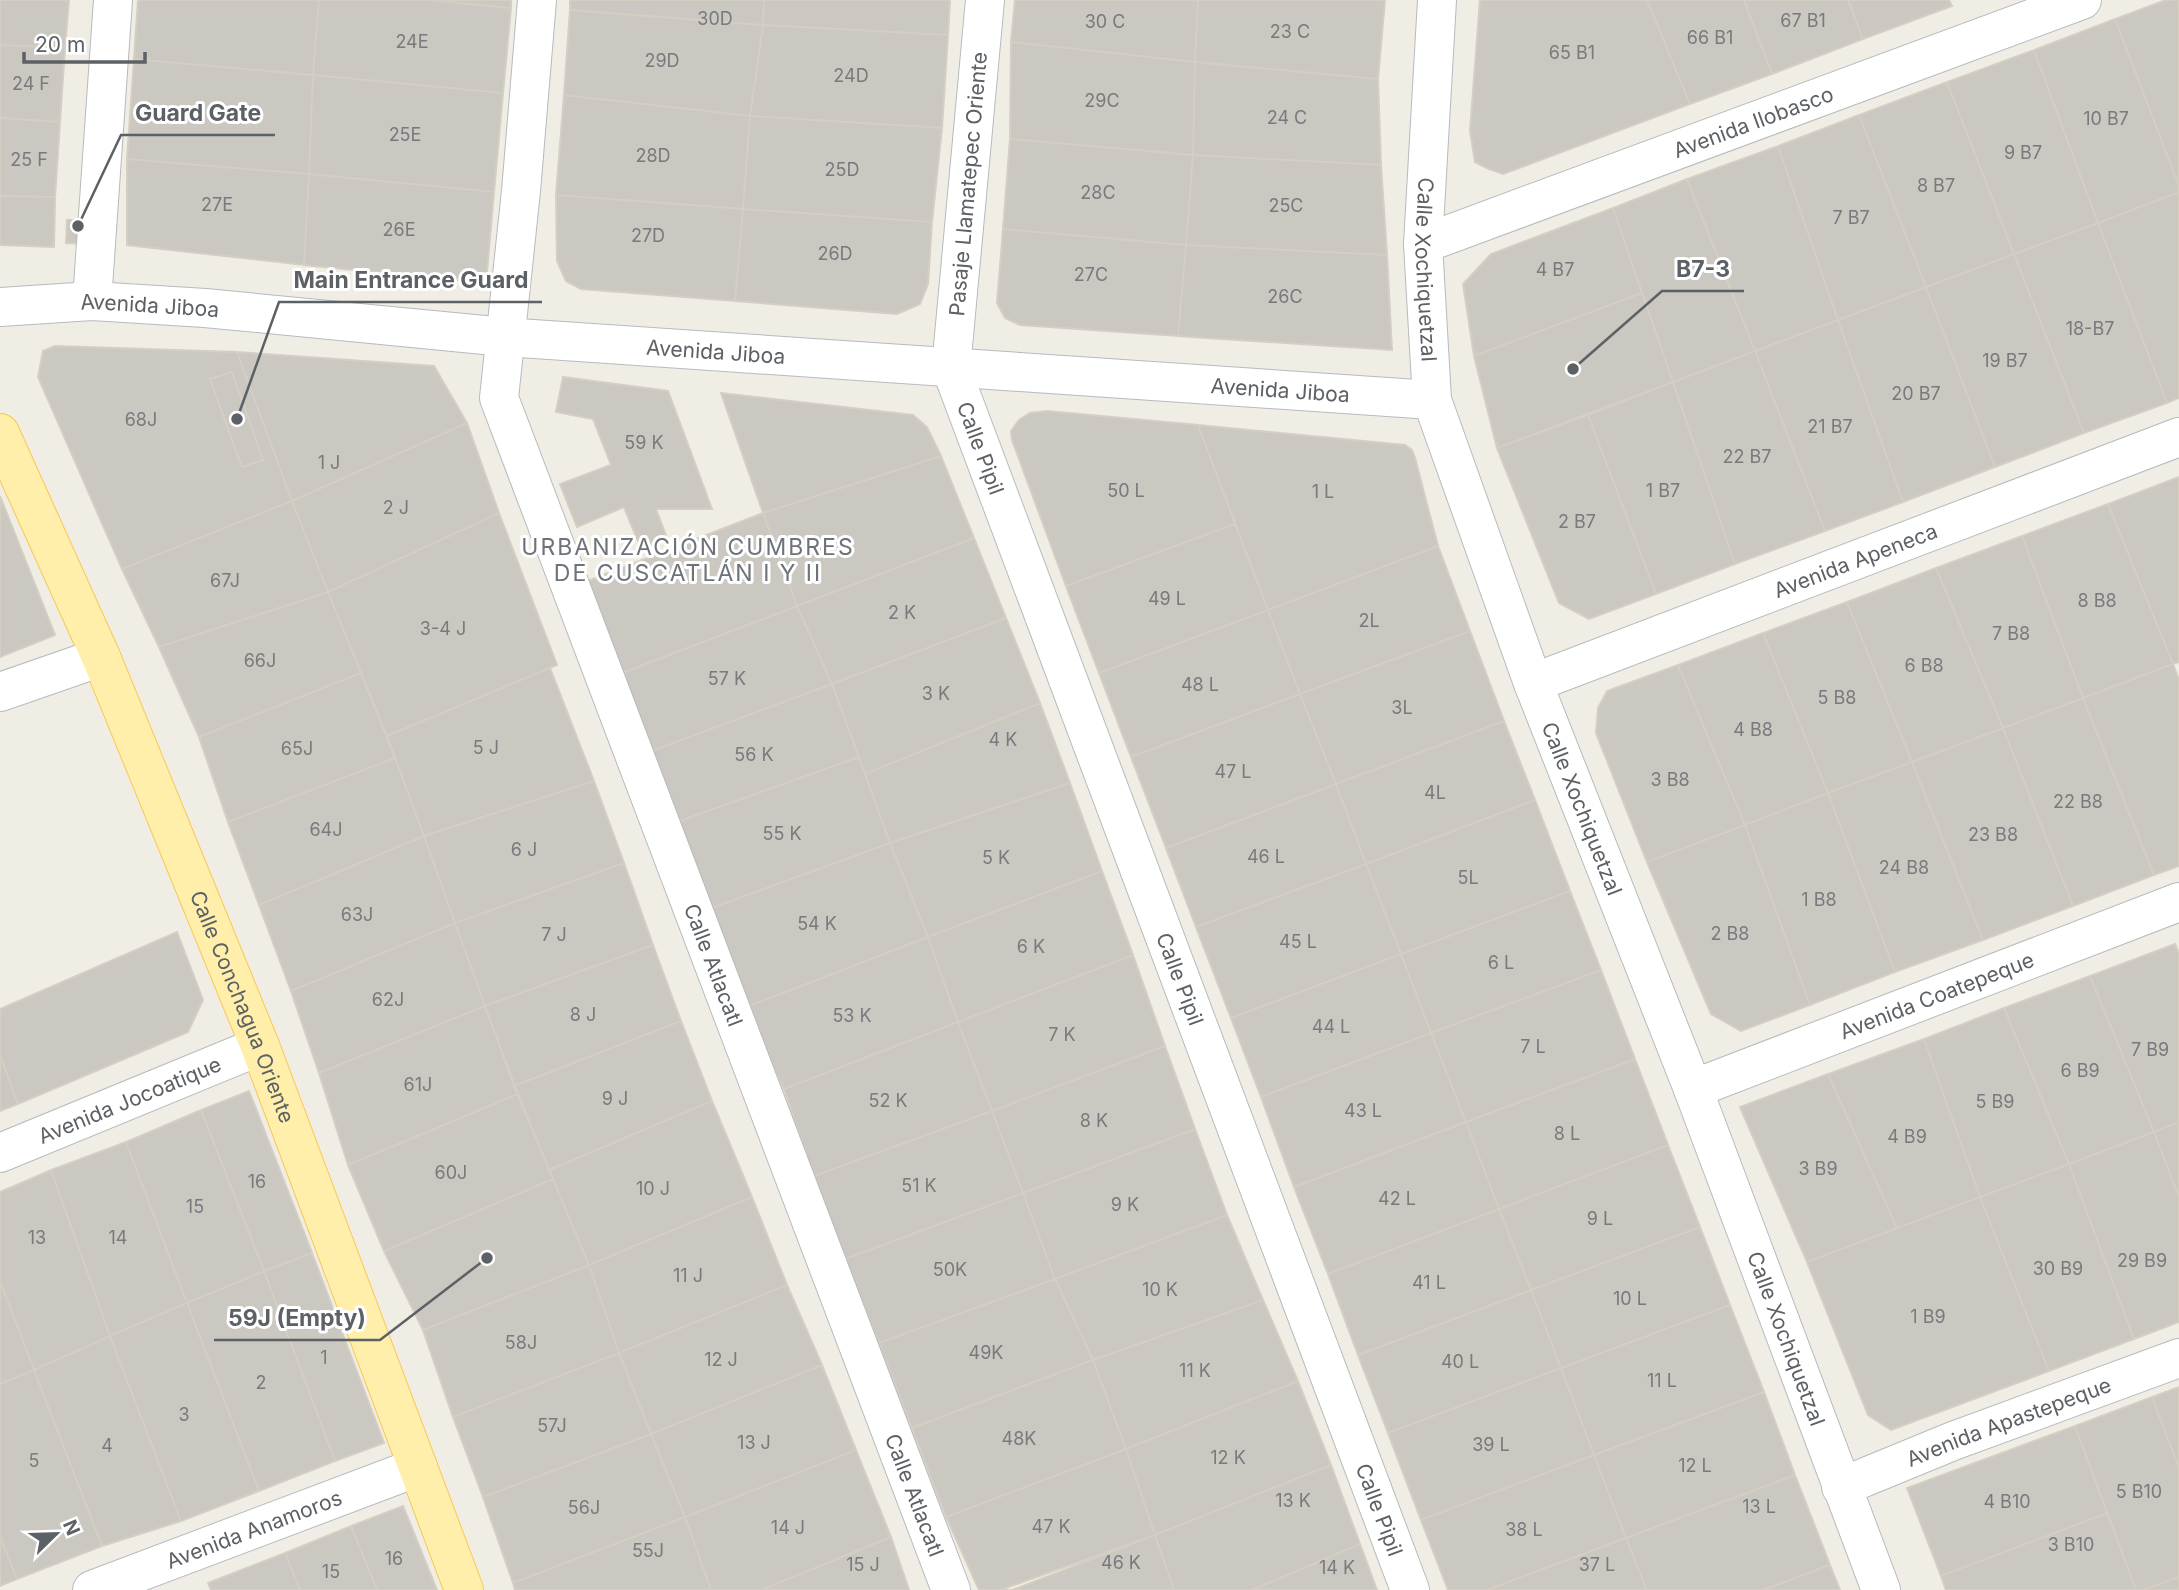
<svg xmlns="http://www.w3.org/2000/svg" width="2179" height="1590" font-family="Inter,sans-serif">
  <rect width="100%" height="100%" fill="#f0ede4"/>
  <path fill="#cbc7c1" stroke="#d5cec2" stroke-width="2" fill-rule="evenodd" d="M0,0H69L65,48L0,45Z
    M138,0H319L313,75L134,59Z
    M319,0H429L511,8L503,93L313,75Z
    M429,0H511V8Z
    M570,0H764L763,25L570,10Z
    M764,0H950L948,35L763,25Z
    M1015,0H1198L1195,62L1011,42Z
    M1198,0H1385L1378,79L1195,62Z
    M1480,0H1647L1690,104L1503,174L1489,169L1475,162L1470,131Z
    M1647,0H1744L1772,74L1690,104Z
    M1744,0H1848L1863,39L1772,74Z
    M1848,0H1949L1952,6L1863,39Z
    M2166,0H2179V186L2115,19Z
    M570,10L763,25L750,116L564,95Z
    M2115,19L2179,186V192L2098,223L2034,50Z
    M763,25L948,35L942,128L750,116Z
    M1011,42L1195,62L1193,155L1010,139Z
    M0,45L65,48L60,122L0,118Z
    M2034,50L2098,223L2014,254L1947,82Z
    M134,59L313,75L309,174L127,159Z
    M1195,62L1378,79L1381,165L1193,155Z
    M313,75L503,93L494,192L309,174Z
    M1947,82L2014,254L1926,287L1859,115Z
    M564,95L750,116L743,209L556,195Z
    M1859,115L1926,287L1838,320L1778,146Z
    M750,116L942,128L932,222L743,209Z
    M0,118L60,122L55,197L0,196Z
    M1010,139L1193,155L1186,245L1003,229Z
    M1778,146L1838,320L1755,351L1687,179Z
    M1193,155L1381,165L1387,255L1186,245Z
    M127,159L309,174L304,265L127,245Z
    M309,174L494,192L486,283L304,265Z
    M1687,179L1755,351L1673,382L1613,208Z
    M2179,192V398L2167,403L2098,223Z
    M556,195L743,209L735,301L581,289L566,281L557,261Z
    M0,196L55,197L54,247L0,245Z
    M1613,208L1642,293L1474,356L1463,284L1491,254Z
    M743,209L932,222L928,284L920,304L897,314L735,301Z
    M67,220H89L88,244L66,243Z
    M2098,223L2167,403L2084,433L2014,254Z
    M1003,229L1186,245L1178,336L1020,325L1005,318L997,303Z
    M1186,245L1387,255L1392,350L1178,336Z
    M2014,254L2084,433L1995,467L1926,287Z
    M1926,287L1995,467L1903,502L1838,320Z
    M1642,293L1673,382L1497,448L1474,356Z
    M1838,320L1903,502L1825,531L1755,351Z
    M55,346L237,352L292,501L122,569L38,377L43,351ZM232,372L263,460L242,467L210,379Z
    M1755,351L1825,531L1735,564L1673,382Z
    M237,352L434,366L467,423L292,501Z
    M232,372L263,460L242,467L210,379Z
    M563,377L668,391L712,509H656L667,538L641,549L624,507L577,527L560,484L611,465L593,419L556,412Z
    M1673,382L1735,564L1656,594L1588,415Z
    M721,393L913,415L927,427L941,456L763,513Z
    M1047,411L1198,425L1235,524L1066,586L1012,440L1011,431L1019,420L1030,413Z
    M1588,415L1656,594L1589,619L1559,603L1497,448Z
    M467,423L499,513L328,592L292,501Z
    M1198,425L1405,445L1412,450L1415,458L1438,546L1268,610Z
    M941,456L974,538L797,606L763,513Z
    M2179,477V662L2173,664L2108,504Z
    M0,496L55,635L0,657Z
    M292,501L328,592L159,647L122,569Z
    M2108,504L2173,664L2083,698L2022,536Z
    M499,513L557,665L387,736L328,592Z
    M763,513L797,606L622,673L585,582Z
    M1235,524L1268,610L1099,673L1066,586Z
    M2022,536L2083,698L2003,728L1936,568Z
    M974,538L1006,618L832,684L797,606Z
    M1438,546L1470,631L1300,694L1268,610Z
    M1936,568L2003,728L1912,762L1847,602Z
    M328,592L361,673L199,737L159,647Z
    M1847,602L1912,762L1828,793L1763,633Z
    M797,606L832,684L649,752L622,673Z
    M1268,610L1300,694L1131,757L1099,673Z
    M1006,618L1040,703L865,774L832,684Z
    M1470,631L1504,721L1336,784L1300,694Z
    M1763,633L1828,793L1745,825L1678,665Z
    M2173,664L2179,680V866L2154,875L2083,698Z
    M1678,665L1745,825L1647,862L1596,733L1598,708L1607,691Z
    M550,668L594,781L424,836L387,736Z
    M361,673L395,758L228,822L199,737Z
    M832,684L859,757L674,823L649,752Z
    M1300,694L1336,784L1166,848L1131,757Z
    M2083,698L2154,875L2073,906L2003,728Z
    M1040,703L1070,783L890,843L865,774Z
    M1504,721L1535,800L1366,864L1336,784Z
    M2003,728L2073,906L1983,940L1912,762Z
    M859,757L890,843L706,910L674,823Z
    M395,758L424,836L259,905L228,822Z
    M1912,762L1983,940L1895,972L1828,793Z
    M594,781L624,863L455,923L424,836Z
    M1070,783L1102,871L928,937L890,843Z
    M1336,784L1366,864L1196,927L1166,848Z
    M1828,793L1895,972L1810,1005L1745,825Z
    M1535,800L1570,891L1401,954L1366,864Z
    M1745,825L1810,1005L1741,1031L1711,1014L1647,862Z
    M424,836L455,923L291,991L259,905Z
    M890,843L928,937L744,1008L706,910Z
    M624,863L653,945L485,1006L455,923Z
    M1366,864L1401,954L1231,1018L1196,927Z
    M1102,871L1133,955L958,1022L928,937Z
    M1570,891L1601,970L1431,1033L1401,954Z
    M455,923L485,1006L319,1073L291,991Z
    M177,932L203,1000L188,1032L18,1104L0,1055V1009Z
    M928,937L958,1022L784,1089L744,1008Z
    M2175,944L2179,953V1122L2154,1132L2090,976Z
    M653,945L681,1021L514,1086L485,1006Z
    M1401,954L1431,1033L1261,1097L1231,1018Z
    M1133,955L1165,1046L992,1111L958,1022Z
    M1601,970L1635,1059L1466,1122L1431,1033Z
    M2090,976L2154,1132L2069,1164L2004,1008Z
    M485,1006L518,1094L348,1165L319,1073Z
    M2004,1008L2069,1164L1980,1197L1924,1039Z
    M681,1021L712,1101L549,1170L514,1086Z
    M958,1022L992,1111L814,1176L784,1089Z
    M1431,1033L1466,1122L1294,1187L1261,1097Z
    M1924,1039L1980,1197L1897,1228L1828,1074Z
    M1165,1046L1195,1129L1023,1193L992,1111Z
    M0,1055L18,1104L0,1111Z
    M1635,1059L1668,1145L1499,1209L1466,1122Z
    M1828,1074L1897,1228L1807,1262L1740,1107Z
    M249,1091L312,1253L264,1271L201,1110Z
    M518,1094L553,1179L384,1251L348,1165Z
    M712,1101L752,1197L589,1265L549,1170Z
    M201,1110L264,1271L187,1303L126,1142Z
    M992,1111L1023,1193L845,1259L814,1176Z
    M1466,1122L1499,1209L1328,1274L1294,1187Z
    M2179,1122V1197L2154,1132Z
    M1195,1129L1227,1215L1055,1279L1023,1193Z
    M2154,1132L2179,1197V1322L2134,1339L2069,1164Z
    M126,1142L187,1303L110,1336L51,1170Z
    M1668,1145L1700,1227L1531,1290L1499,1209Z
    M2069,1164L2134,1339L2049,1371L1980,1197Z
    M51,1170L110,1336L34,1370L0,1281V1192Z
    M553,1179L589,1265L423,1330L384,1251Z
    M1023,1193L1055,1279L879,1343L845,1259Z
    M752,1197L787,1285L619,1353L589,1265Z
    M1980,1197L2049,1371L1891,1430L1868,1415L1807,1262Z
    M1499,1209L1531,1290L1358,1355L1328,1274Z
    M1227,1215L1263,1300L1093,1360L1055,1279Z
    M1700,1227L1730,1305L1561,1368L1531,1290Z
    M312,1253L384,1443L335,1461L264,1271Z
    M589,1265L619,1353L453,1417L423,1330Z
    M264,1271L335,1461L259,1491L187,1303Z
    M1055,1279L1093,1360L912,1428L879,1343Z
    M0,1281L34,1370L0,1384Z
    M787,1285L822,1365L651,1434L619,1353Z
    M1531,1290L1561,1368L1388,1433L1358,1355Z
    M1263,1300L1298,1381L1126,1449L1093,1360Z
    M187,1303L259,1491L181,1521L110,1336Z
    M1730,1305L1764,1392L1594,1455L1561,1368Z
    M110,1336L181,1521L102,1546L34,1370Z
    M619,1353L651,1434L483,1497L453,1417Z
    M1093,1360L1126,1449L946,1517L912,1428Z
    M822,1365L856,1450L685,1517L651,1434Z
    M1561,1368L1594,1455L1421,1520L1388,1433Z
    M34,1370L102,1546L17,1579L0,1536V1384Z
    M1298,1381L1331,1465L1155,1535L1126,1449Z
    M2179,1387V1468L2152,1397Z
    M1764,1392L1795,1475L1626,1538L1594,1455Z
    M2152,1397L2179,1468V1577L2143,1590H2136L2075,1426Z
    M2075,1426L2107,1513L1941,1576L1907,1488Z
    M651,1434L685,1517L513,1583L483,1497Z
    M1126,1449L1155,1535L1012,1590H979L946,1517Z
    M856,1450L891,1537L761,1590H711L685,1517Z
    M1594,1455L1626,1538L1487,1590H1448L1421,1520Z
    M1331,1465L1360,1544L1252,1590H1174L1155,1535Z
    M1795,1475L1830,1565L1763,1590H1647L1626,1538Z
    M403,1506L437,1590H377L351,1526Z
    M2107,1513L2136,1590H1946L1941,1576Z
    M685,1517L711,1590H515L513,1583Z
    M351,1526L377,1590H300L285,1553Z
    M1155,1535L1174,1590H1000Z
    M0,1536L17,1579L0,1586Z
    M891,1537L909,1590H761Z
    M1626,1538L1647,1590H1487Z
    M1360,1544L1377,1590H1252Z
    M285,1553L300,1590H211L208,1583Z
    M1830,1565L1840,1590H1763Z
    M2179,1577V1590H2143Z"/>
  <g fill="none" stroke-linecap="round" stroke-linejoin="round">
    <defs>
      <g id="minor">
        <path id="s1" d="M537,0L521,191L499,398L951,1590"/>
        <path id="s2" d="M985,0L951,368L1410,1590"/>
        <path id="s3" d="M1437,0L1423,244L1432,400L1533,683L1693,1089L1881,1590"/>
        <path id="s4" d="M1423,244L2082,0"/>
        <path d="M92,301L113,0"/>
        <path id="s5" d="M0,307L92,301L205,308L505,337L1432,400"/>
        <path id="s6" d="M1533,683L2179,437"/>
        <path d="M0,692L101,657"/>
        <path id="s7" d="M1693,1089L2179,902"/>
        <path id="s8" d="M0,1153L260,1046"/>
        <path id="s9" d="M1841,1487L1953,1441L2179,1358"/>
        <path id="s10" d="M92,1590L418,1467"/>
      </g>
      <g id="major">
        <path id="s11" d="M0,433L101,657L260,1046L464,1590"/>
      </g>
    </defs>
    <use href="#minor" stroke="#b7babf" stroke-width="40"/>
    <use href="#major" stroke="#fbc751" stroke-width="40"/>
    <use href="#minor" stroke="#fff" stroke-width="38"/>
    <use href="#major" stroke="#ffefaa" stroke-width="38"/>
  </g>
  <g text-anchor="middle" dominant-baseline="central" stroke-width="6" stroke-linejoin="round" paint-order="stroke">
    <g font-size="18" fill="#787a7d">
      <text x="715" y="18">30D</text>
      <text x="1803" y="20">67 B1</text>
      <text x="1105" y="21">30 C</text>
      <text x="1290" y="31">23 C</text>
      <text x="1710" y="37">66 B1</text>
      <text x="412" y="41">24E</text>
      <text x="1572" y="52">65 B1</text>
      <text x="662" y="60">29D</text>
      <text x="851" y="75">24D</text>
      <text x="31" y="83">24 F</text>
      <text x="1102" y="100">29C</text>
      <text x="1287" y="117">24 C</text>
      <text x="2106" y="118">10 B7</text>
      <text x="405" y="134">25E</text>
      <text x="2023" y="152">9 B7</text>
      <text x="653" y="155">28D</text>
      <text x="29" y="159">25 F</text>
      <text x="842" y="169">25D</text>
      <text x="1936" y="185">8 B7</text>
      <text x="1098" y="192">28C</text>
      <text x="217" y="204">27E</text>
      <text x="1286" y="205">25C</text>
      <text x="1851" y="217">7 B7</text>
      <text x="399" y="229">26E</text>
      <text x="648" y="235">27D</text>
      <text x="835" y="253">26D</text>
      <text x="1555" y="269">4 B7</text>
      <text x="1091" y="274">27C</text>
      <text x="1285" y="296">26C</text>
      <text x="2090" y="328">18-B7</text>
      <text x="2005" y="360">19 B7</text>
      <text x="1916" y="393">20 B7</text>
      <text x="141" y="419">68J</text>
      <text x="1830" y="426">21 B7</text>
      <text x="644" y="442">59 K</text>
      <text x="1747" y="456">22 B7</text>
      <text x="329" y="462">1 J</text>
      <text x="1126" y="490">50 L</text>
      <text x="1663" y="490">1 B7</text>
      <text x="1323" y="491">1 L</text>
      <text x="396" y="507">2 J</text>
      <text x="1577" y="521">2 B7</text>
      <text x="225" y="580">67J</text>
      <text x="1167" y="598">49 L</text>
      <text x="2097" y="600">8 B8</text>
      <text x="902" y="612">2 K</text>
      <text x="1369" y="620">2L</text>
      <text x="443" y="628">3-4 J</text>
      <text x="2011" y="633">7 B8</text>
      <text x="260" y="660">66J</text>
      <text x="1924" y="665">6 B8</text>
      <text x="727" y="678">57 K</text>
      <text x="1200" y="684">48 L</text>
      <text x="936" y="693">3 K</text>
      <text x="1837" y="697">5 B8</text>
      <text x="1402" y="707">3L</text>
      <text x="1753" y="729">4 B8</text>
      <text x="1003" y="739">4 K</text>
      <text x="486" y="747">5 J</text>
      <text x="297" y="748">65J</text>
      <text x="754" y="754">56 K</text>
      <text x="1233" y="771">47 L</text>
      <text x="1670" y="779">3 B8</text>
      <text x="1435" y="792">4L</text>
      <text x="2078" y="801">22 B8</text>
      <text x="326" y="829">64J</text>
      <text x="782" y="833">55 K</text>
      <text x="1993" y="834">23 B8</text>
      <text x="524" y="849">6 J</text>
      <text x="1266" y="856">46 L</text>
      <text x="996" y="857">5 K</text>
      <text x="1904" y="867">24 B8</text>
      <text x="1468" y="877">5L</text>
      <text x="1819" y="899">1 B8</text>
      <text x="357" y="914">63J</text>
      <text x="817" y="923">54 K</text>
      <text x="1730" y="933">2 B8</text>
      <text x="554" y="934">7 J</text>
      <text x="1298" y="941">45 L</text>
      <text x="1031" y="946">6 K</text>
      <text x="1501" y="962">6 L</text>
      <text x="388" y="999">62J</text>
      <text x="583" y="1014">8 J</text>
      <text x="852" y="1015">53 K</text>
      <text x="1331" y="1026">44 L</text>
      <text x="1062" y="1034">7 K</text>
      <text x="1533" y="1046">7 L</text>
      <text x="2150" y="1049">7 B9</text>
      <text x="2080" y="1070">6 B9</text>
      <text x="418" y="1084">61J</text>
      <text x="615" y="1098">9 J</text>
      <text x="888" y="1100">52 K</text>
      <text x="1995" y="1101">5 B9</text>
      <text x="1363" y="1110">43 L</text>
      <text x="1094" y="1120">8 K</text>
      <text x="1567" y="1133">8 L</text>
      <text x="1907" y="1136">4 B9</text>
      <text x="1818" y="1168">3 B9</text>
      <text x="451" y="1172">60J</text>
      <text x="257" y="1181">16</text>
      <text x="919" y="1185">51 K</text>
      <text x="653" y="1188">10 J</text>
      <text x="1397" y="1198">42 L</text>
      <text x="1125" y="1204">9 K</text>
      <text x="195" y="1206">15</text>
      <text x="1600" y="1218">9 L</text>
      <text x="37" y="1237">13</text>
      <text x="118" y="1237">14</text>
      <text x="2142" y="1260">29 B9</text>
      <text x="2058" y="1268">30 B9</text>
      <text x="950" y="1269">50K</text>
      <text x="688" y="1275">11 J</text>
      <text x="1429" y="1282">41 L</text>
      <text x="1160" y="1289">10 K</text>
      <text x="1630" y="1298">10 L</text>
      <text x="1928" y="1316">1 B9</text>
      <text x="521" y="1342">58J</text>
      <text x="986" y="1352">49K</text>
      <text x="324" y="1357">1</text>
      <text x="721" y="1359">12 J</text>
      <text x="1460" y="1361">40 L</text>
      <text x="1195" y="1370">11 K</text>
      <text x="1662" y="1380">11 L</text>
      <text x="261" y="1382">2</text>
      <text x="184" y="1414">3</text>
      <text x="552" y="1425">57J</text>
      <text x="1019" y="1438">48K</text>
      <text x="754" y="1442">13 J</text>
      <text x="1491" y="1444">39 L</text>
      <text x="107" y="1445">4</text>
      <text x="1228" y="1457">12 K</text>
      <text x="34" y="1460">5</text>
      <text x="1695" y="1465">12 L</text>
      <text x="2139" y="1491">5 B10</text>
      <text x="1293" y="1500">13 K</text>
      <text x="2007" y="1501">4 B10</text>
      <text x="1759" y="1506">13 L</text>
      <text x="584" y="1507">56J</text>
      <text x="1051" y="1526">47 K</text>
      <text x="788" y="1527">14 J</text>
      <text x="1524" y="1529">38 L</text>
      <text x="2071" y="1544">3 B10</text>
      <text x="648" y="1550">55J</text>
      <text x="394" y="1558">16</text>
      <text x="1121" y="1562">46 K</text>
      <text x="863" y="1564">15 J</text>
      <text x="1597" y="1564">37 L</text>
      <text x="1337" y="1567">14 K</text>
      <text x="331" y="1571">15</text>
    </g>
    <g font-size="21" fill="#5c6166" stroke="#fff">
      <text stroke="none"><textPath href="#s4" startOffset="352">Avenida Ilobasco</textPath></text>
      <text transform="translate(968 184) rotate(-85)">Pasaje Llamatepec Oriente</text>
      <text stroke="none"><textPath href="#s3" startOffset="270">Calle Xochiquetzal</textPath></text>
      <text stroke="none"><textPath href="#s5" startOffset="150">Avenida Jiboa</textPath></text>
      <text stroke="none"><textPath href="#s5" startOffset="718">Avenida Jiboa</textPath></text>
      <text stroke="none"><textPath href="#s5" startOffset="1284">Avenida Jiboa</textPath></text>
      <text stroke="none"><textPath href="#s2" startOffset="455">Calle Pipil</textPath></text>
      <text stroke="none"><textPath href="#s6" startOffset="345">Avenida Apeneca</textPath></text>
      <text stroke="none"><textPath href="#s3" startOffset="836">Calle Xochiquetzal</textPath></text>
      <text stroke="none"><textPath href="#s1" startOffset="1006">Calle Atlacatl</textPath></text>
      <text stroke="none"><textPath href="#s2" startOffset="1022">Calle Pipil</textPath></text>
      <text stroke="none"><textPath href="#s7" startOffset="261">Avenida Coatepeque</textPath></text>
      <text stroke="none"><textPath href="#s11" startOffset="623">Calle Conchagua Oriente</textPath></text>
      <text stroke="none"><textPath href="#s8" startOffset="140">Avenida Jocoatique</textPath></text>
      <text stroke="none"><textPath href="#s3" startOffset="1404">Calle Xochiquetzal</textPath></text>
      <text stroke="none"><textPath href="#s9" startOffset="180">Avenida Apastepeque</textPath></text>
      <text stroke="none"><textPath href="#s1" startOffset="1573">Calle Atlacatl</textPath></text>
      <text stroke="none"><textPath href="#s2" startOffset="1589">Calle Pipil</textPath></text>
      <text stroke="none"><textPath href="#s10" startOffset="173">Avenida Anamoros</textPath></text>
    </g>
    <g font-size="23" letter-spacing="2" fill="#6d7378" stroke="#fff">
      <text x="688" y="547">URBANIZACIÓN CUMBRES<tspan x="688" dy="26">DE CUSCATLÁN I Y II</tspan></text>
    </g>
  </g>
  <path fill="none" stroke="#5c6166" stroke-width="2.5" d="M78 226L121 135H275M1573 369L1662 291H1744M237 419L279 302H542M487 1258L380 1340H214"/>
  <g fill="#5c6166" stroke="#fff" stroke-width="2.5">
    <circle cx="78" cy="226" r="7"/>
    <circle cx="1573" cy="369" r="7"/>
    <circle cx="237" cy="419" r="7"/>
    <circle cx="487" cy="1258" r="7"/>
  </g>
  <g font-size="23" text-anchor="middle" font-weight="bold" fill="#5c6166" stroke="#fff" stroke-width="6" stroke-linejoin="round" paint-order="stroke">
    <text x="198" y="121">Guard Gate</text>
    <text x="1703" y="277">B7-3</text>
    <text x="411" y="288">Main Entrance Guard</text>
    <text x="297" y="1326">59J (Empty)</text>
  </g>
  <g transform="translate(56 1534) rotate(67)" stroke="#ffffff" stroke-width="5" paint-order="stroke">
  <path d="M0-5L12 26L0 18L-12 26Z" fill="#5c6166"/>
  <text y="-10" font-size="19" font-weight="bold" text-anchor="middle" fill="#5c6166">N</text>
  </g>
  <path d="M24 52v10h121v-10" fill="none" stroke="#5c6166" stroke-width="3.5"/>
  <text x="35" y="52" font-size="21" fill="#5c6166" stroke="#ffffff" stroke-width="5" paint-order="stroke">20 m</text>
</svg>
